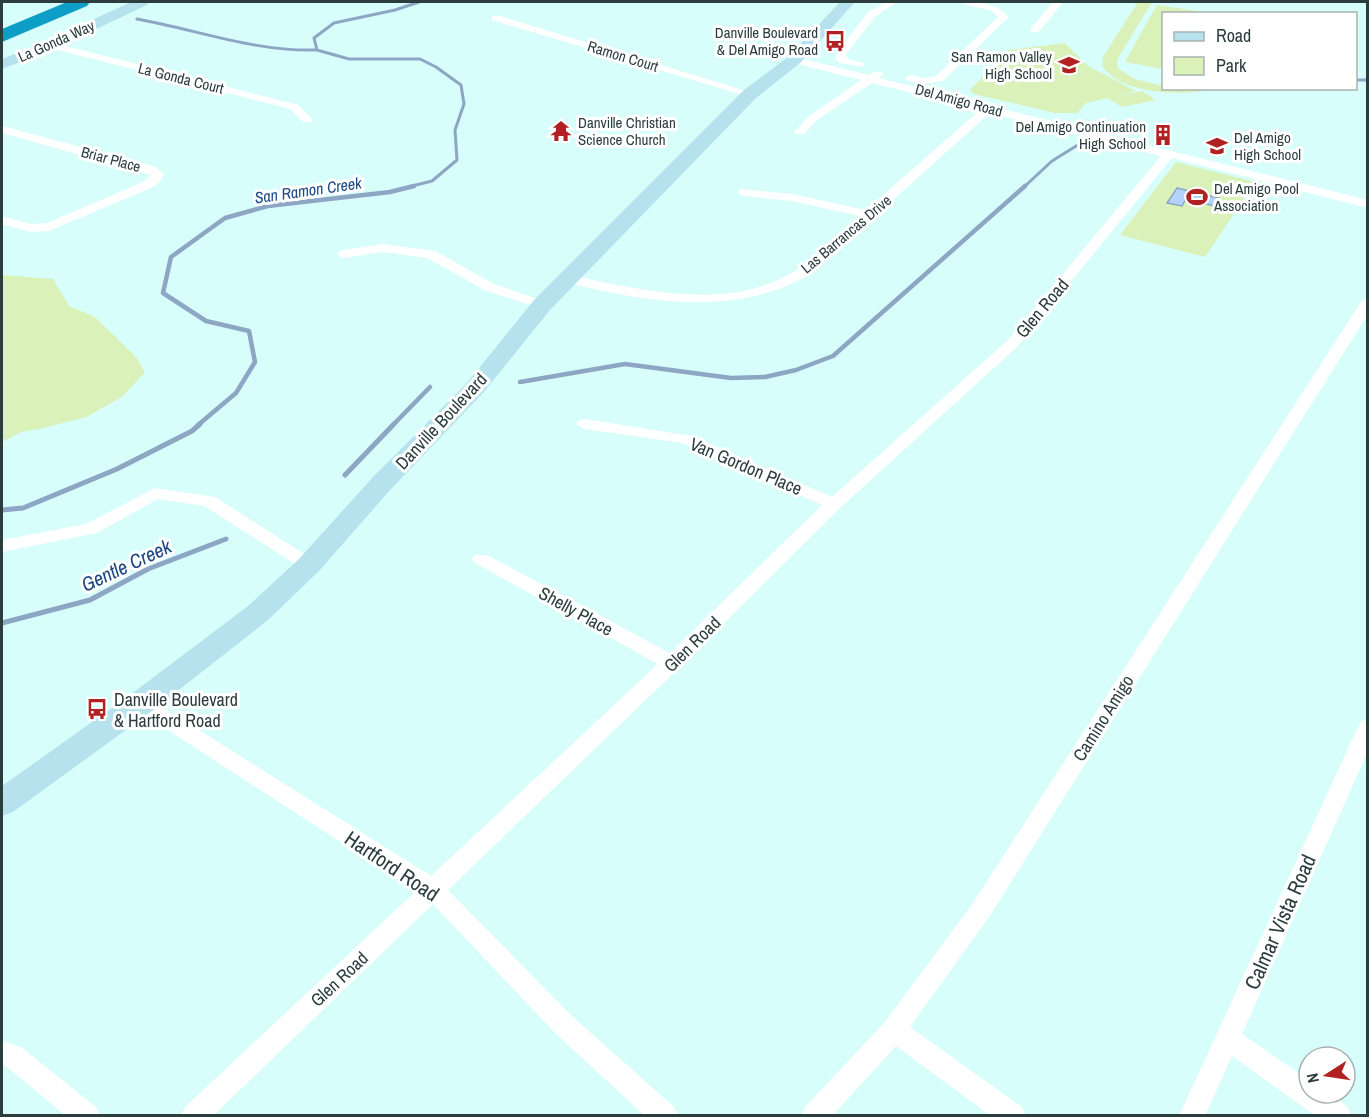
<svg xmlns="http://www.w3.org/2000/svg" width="1369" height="1117" font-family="'Archivo Narrow',sans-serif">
  <rect width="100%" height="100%" fill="#d7fefb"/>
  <path fill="#daf1ba" d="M1138,2H1152L1117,60L1118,68L1134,79L1163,86L1164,88L1212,89C1185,97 1117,94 1102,65L1103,57Z
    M1157,5L1211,13L1164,14L1163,69L1125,62Z
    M1065,43L1088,66L1136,91L1117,96L1142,91L1156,100L1122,107L1107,98L1086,103L1077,113H1055L974,94L970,90L1008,50Z
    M1176,162L1255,182L1205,257L1120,235Z
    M2,275L53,279L69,306L95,317L136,357L145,372L122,397L86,417L44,428L21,432L2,442Z"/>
  <path fill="#b5d2fd" stroke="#8ca6c3" stroke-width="1.5" d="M1177,188L1219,198L1214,206L1186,199L1182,206L1167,203Z"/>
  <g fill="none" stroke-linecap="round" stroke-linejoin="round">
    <path stroke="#8ca6c3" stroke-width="3" d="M137,19C198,30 255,52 317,50
      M1356,80H1368
      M408,187L432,181L457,160L455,130L464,104L461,85L436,67L420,59H349L317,50L314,38L334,23L395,10L419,2
      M1024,187L1052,161L1081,143"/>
    <path stroke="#8ca6c3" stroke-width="4.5" d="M520,382L625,364L731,378L765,377L796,370L833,356L1025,186
      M198,425L236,393L255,362L249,331L206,321L163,293L171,257L225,218L268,206L390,192L414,186
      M393,425L430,387"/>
    <path stroke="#8ca6c3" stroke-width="5" d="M345,475L394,424
      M2,510L23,508L117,469L192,431L200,424
      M2,623L90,600L148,569L226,539"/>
    <path fill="#fff" fill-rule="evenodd" d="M2,2H8L2,5Z
      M886,2H897L876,16L846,54L848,59L864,63V67L840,63L836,60V54L868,12Z
      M957,2C975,0 996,3 1009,17L943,81L923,84L906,80L905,78L910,75L923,78L936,76L998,17L992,11Z
      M1053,2H1063L1039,32H1031V28Z
      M492,16H500L756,94L750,97L746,96L492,20Z
      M50,42L298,105L313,120L311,122H303L290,109L46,47L45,45Z
      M794,57L869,75L874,72H882L883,74L879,78L1368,200V208L1172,158L1018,346L840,508L679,668L448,890L573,1017L674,1107L678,1116H645L555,1033L433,904L213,1116H181L185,1107L416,891L134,708L131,703L134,698L141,695L148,698L431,876L658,664L475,563L472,559L475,555H487L670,653L822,505L682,443L584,429L576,424L578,421L584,419L692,436L832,497L1008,340L1161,156L990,113L809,275C732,318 646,302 564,282L562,279L569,275C643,290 728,313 797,270C819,257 839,234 859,216L792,201L744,196L740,195L738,192L740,189L792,194L866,210L980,110L872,83L817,120L804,134H796L794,132L809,116L861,80L790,62L789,60Z
      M2,126L156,167L164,174L160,182L151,188L49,231L30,232L2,224V216L30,224L47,223L143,182L151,175L2,133Z
      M383,244L435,251L494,284L547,302L549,305L542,309L484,290L427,258L383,252L343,258L336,254L343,250Z
      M1368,298V314L989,917L910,1027L1022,1107L1026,1116H991L896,1046L832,1116H801L805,1107L885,1022L973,903L1361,302Z
      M155,488L215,497L315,561L318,565L315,569H303L204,506L158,499L97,533L2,552V540L86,524Z
      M1368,719V751L1242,1034L1309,1080V1093C1327,1093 1344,1097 1352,1116H1316L1232,1056L1205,1116H1179L1358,727L1361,721Z
      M2,1041L21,1047L96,1107L100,1116H66L6,1066L2,1065Z"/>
    <path fill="#b6e2ee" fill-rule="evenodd" d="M131,2H149L147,5L56,48L2,69V59L44,42Z
      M840,2H855L800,63L756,98L550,310L483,393L391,489L319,571L268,620L152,711L13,812L2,816V786L130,695L248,606L299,559L373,477L467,383L534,300L744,90L788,57Z"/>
    <path fill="#0d9ec7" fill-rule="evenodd" d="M67,2H90L87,6L2,42V29Z"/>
  </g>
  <defs>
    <symbol id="bus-bare" viewBox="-9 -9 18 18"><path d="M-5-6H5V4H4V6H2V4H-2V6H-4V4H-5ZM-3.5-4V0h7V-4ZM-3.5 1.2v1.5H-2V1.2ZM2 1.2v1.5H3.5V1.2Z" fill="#b12121" stroke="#fff" stroke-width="2.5" paint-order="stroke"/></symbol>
    <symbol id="school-bare" viewBox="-9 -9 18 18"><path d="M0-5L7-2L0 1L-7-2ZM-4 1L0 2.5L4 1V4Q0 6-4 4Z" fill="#b12121" stroke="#fff" stroke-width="2.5" paint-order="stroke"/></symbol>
    <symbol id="temple-bare" viewBox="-9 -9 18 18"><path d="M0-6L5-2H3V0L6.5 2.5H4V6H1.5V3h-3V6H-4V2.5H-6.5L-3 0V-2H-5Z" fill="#b12121" stroke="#fff" stroke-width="2.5" paint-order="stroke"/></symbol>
    <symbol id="building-bare" viewBox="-9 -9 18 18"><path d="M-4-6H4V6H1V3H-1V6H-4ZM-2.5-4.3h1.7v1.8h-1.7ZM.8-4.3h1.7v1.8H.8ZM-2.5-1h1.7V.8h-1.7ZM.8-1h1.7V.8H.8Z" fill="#b12121" stroke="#fff" stroke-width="2.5" paint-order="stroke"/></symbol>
    <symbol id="stadium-bare" viewBox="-9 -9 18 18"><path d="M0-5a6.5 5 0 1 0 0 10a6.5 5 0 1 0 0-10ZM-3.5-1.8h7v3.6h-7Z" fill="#b12121" stroke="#fff" stroke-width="2.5" paint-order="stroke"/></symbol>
  </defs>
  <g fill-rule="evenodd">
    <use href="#bus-bare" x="820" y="26" width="30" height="30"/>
    <use href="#school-bare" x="1054" y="50" width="30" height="30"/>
    <use href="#temple-bare" x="546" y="116" width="30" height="30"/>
    <use href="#building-bare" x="1148" y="120" width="30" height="30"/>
    <use href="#school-bare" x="1202" y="131" width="30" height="30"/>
    <use href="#stadium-bare" x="1182" y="182" width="30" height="30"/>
    <use href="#bus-bare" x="82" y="694" width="30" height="30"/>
  </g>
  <g text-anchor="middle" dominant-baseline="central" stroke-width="6" stroke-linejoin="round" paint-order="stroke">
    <g font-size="15" fill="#2b3e3d" stroke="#fff" text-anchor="end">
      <text x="818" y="32">Danville Boulevard<tspan x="818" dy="17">&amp; Del Amigo Road</tspan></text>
      <text x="1052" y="56">San Ramon Valley<tspan x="1052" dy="17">High School</tspan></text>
      <text x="578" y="122" text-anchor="start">Danville Christian<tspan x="578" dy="17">Science Church</tspan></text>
      <text x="1146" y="126">Del Amigo Continuation<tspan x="1146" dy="17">High School</tspan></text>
      <text x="1234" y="137" text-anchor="start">Del Amigo<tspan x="1234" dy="17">High School</tspan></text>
      <text x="1214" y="188" text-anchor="start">Del Amigo Pool<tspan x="1214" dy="17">Association</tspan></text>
    </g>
    <g font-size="15" fill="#2b3e3d" stroke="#fff">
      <text transform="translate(56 41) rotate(-24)">La Gonda Way</text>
      <text transform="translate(623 56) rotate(17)">Ramon Court</text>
      <text transform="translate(181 78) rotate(14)">La Gonda Court</text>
      <text transform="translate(959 100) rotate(15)">Del Amigo Road</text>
      <text transform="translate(111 159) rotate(15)">Briar Place</text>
      <text transform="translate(846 234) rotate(-40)">Las Barrancas Drive</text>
    </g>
    <g font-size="16" font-style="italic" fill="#1b4784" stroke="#fff">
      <text transform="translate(308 190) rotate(-8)">San Ramon Creek</text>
    </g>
    <g font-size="18" fill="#2b3e3d" stroke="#fff">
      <text transform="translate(1042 308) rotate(-50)">Glen Road</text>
      <text transform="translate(441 421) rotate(-47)">Danville Boulevard</text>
      <text transform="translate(746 466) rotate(23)">Van Gordon Place</text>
      <text transform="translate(576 611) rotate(29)">Shelly Place</text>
      <text transform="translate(692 644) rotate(-44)">Glen Road</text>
      <text transform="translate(1103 718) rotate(-58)">Camino Amigo</text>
      <text transform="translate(339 979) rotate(-43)">Glen Road</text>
    </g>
    <g font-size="18" fill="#2b3e3d" stroke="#fff" text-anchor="start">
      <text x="114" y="699">Danville Boulevard<tspan x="114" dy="21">&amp; Hartford Road</tspan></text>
    </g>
    <g font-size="20" font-style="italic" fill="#1b4784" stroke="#fff">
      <text transform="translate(126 565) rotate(-25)">Gentle Creek</text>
    </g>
    <g font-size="21" fill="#2b3e3d" stroke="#fff">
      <text transform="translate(392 866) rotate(34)">Hartford Road</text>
      <text transform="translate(1280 922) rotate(-66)">Calmar Vista Road</text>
    </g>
  </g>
  <rect width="1369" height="1117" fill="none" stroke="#2b3e3d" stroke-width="6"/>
  <rect x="1162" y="12" width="195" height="78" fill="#ffffff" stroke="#aab2b1" stroke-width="1.5"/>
  <rect x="1174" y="32" width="30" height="9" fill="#b6e2ee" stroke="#aab2b1" stroke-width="1.5"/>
  <text x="1216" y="42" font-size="18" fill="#2b3e3d">Road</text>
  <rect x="1174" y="57" width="30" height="18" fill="#daf1ba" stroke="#aab2b1" stroke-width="1.5"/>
  <text x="1216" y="72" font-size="18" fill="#2b3e3d">Park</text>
  <g transform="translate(1327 1075) rotate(258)"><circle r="28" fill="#ffffff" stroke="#aab2b1" stroke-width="1.5"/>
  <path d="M0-4.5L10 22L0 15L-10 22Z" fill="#b12121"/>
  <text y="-9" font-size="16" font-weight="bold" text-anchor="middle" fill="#2b3e3d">N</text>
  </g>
</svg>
